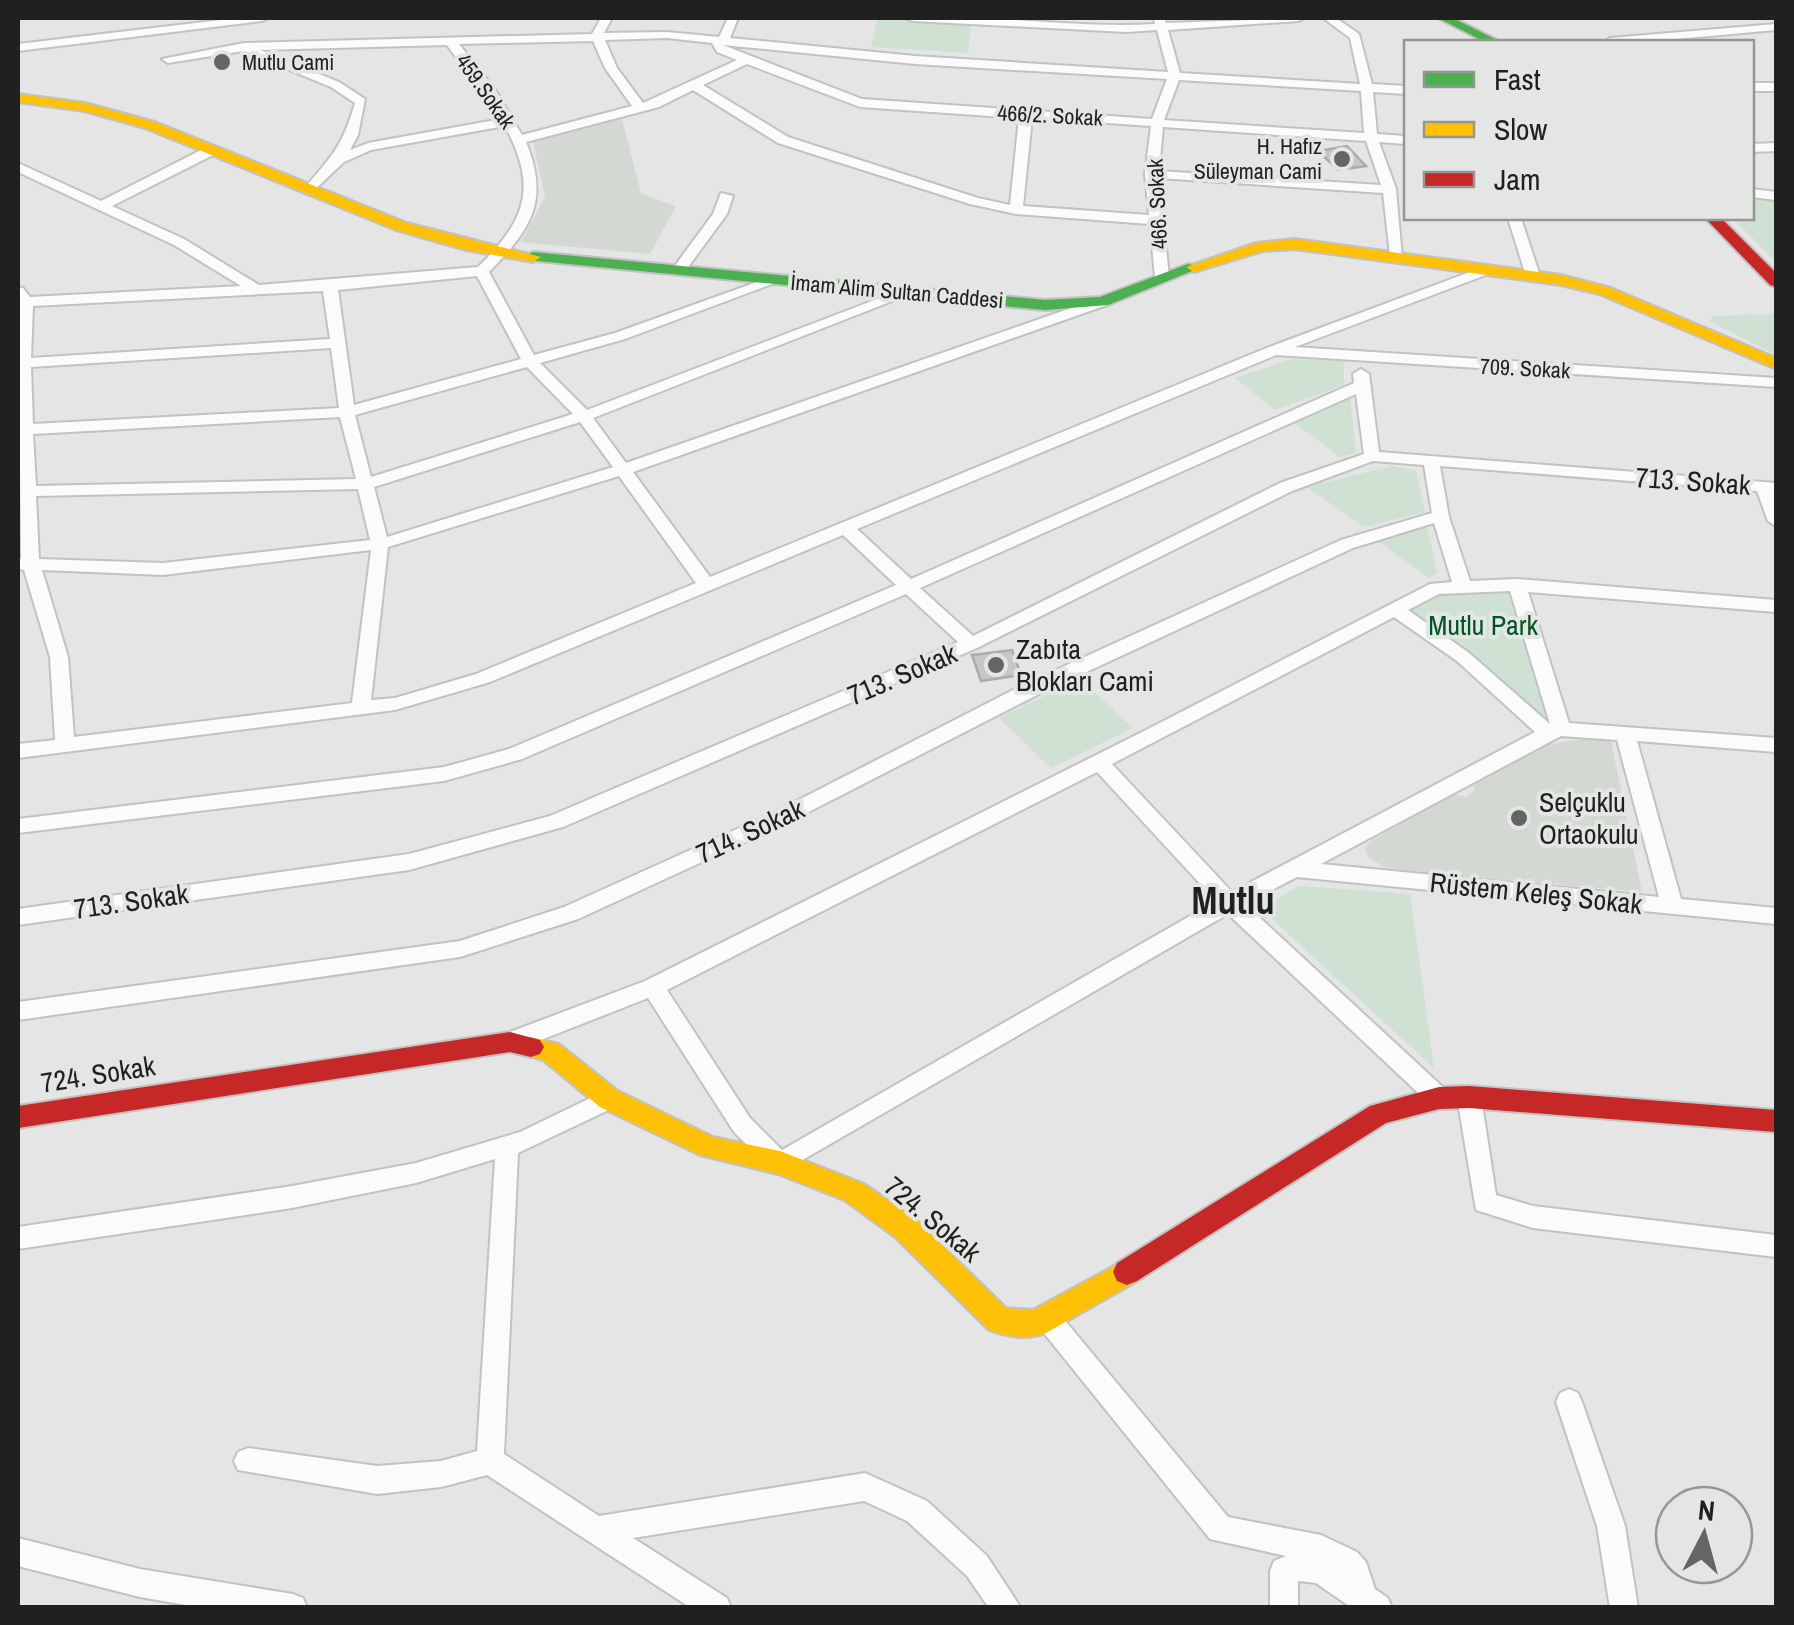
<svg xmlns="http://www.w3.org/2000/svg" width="1794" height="1625" font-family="'Archivo Narrow',sans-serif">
  <rect width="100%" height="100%" fill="#e4e5e4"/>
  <path fill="#d3d8d3" d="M622,119L641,194L676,206L650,254L521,242L545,197L533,142Z
    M1588,738L1611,741L1642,892L1402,870L1384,867L1368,857L1365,848L1372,840L1454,794L1466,797L1475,790L1473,784L1550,744Z"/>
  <path fill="#cfe1d2" d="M878,18L971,25L968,53L871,47Z
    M1752,198L1776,200V262L1733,218H1752Z
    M1776,314V355L1709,321L1714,316Z
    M1292,359L1344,361V385L1275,410L1235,378Z
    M1350,398L1356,453L1340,457L1293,422Z
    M1391,466L1416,470L1425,512L1364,527L1307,487Z
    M1427,526L1437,573L1429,578L1377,541Z
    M1468,591L1508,592L1545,714L1536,717L1409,609L1442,594Z
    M1080,679L1133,728L1051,768L999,718Z
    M1299,886L1410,894L1434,1068L1261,909Z"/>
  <path fill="#c6c7c6" stroke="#abacab" stroke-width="2.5" d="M1347,146L1366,166L1338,170L1318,151Z
    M1012,650L1021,675L981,681L972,655Z"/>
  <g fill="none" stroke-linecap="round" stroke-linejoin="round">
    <defs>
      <path id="street" d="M238,18H268L262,21L18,51V44Z
        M601,18H612L604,33L667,32L719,37L728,18H738L730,38L915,56L1168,72L1157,30L1126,32L912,21L906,18C989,13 1072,29 1155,24L1154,18H1164L1166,23L1304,18L1299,21L1168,30L1180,73L1360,84L1350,38L1323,18H1336L1359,34L1372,84L1406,86V94L1373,92L1377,134L1406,136V144L1379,142L1396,189L1402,258L1390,255L1383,193L1159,178L1169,277L1162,281L1155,277L1150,224L1016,214L970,204L778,143L693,90L659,107L526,142C550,201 531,229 489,272L534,355L615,333L768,278L780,281L625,339L540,363L587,410L906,288L918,291L593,418L626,463L1097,299H1107V305L633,472L710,577L1269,347L1486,266L1493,270L1491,273L1295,347L1776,378V387L1276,355L857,529L911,579L1354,383L1353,374L1361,369L1369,374L1379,452L1776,483V526L1768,521L1757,491L1440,466L1449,517L1470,581L1517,579L1776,600V612L1528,592L1569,723L1776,738V752L1637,741L1681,899L1776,908V924L1297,877L1245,904L1447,1091L1451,1098L1447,1105L1439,1108L1431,1105L1228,914L780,1173L772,1170L734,1132L648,998L518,1049L510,1051L502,1049L499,1042L502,1035L645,981L1148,729L1430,584L1452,582L1434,523L1353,548L1037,695L791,821L578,919L460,957L18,1020V1002L460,941L564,907L777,811L1023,685L1341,540L1432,513L1424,465L1373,461L1292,491L977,648L563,827L409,870L18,925V909L409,854L550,816L958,642L906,594L522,759L444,781L18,833V819L444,767L509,749L896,585L843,535L490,682L395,710L18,758V744L55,740L50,657L24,570L18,569V559H21L18,287L23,288L30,297L241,286L174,245L18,172V163L101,201L205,148H215V154L112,206L184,239L259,285L478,267C526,220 538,188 505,126L371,150L344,162L309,195L302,191C331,157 342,148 355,103L331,87L243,51L168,63L162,59L244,43L592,34ZM667,38L712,43L717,52L737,60L643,103L617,68L605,40ZM593,41L605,68L632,106L522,135L496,91L459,44ZM447,45L501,119L368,143L350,150L358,135L365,99L339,82L260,50ZM723,45L915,64L1167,79L1152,119L862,99ZM747,64L860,107L1019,118L1010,205L978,198L788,137L703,85ZM1179,80L1361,91L1364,133L1164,120ZM1032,118L1151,126L1145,174L1149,215L1023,206ZM1163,127L1366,141L1381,185L1159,171ZM477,276L521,359L354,405L338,290ZM323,291L330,339L31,358L33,306ZM331,348L339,408L33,424L31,367ZM527,367L573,414L371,477L355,415ZM1356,394L1364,454L1280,483L973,636L920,588ZM340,417L356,479L36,486L33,434ZM580,422L613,467L387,537L374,487ZM619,476L696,583L476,674L395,698L371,700L388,547ZM358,489L370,540L163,563L39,559L36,496ZM371,550L352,703L74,737L68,657L42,570L163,575ZM1510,591L1550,724L1469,653L1408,610L1439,594ZM1394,617L1457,661L1535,732L1232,892L1112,764ZM1561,736L1617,740L1659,897L1321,864ZM1097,772L1216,901L782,1150L750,1118L667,990Z
        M1776,24V30L1643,42H1604L1610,38Z
        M1752,83H1776V91H1752Z
        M1776,143V151L1752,152V144Z
        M1752,189L1776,192V200L1752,197Z
        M721,193L733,196L727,214L683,274H673L671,271L713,214Z
        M1508,218H1521L1540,276L1538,279L1526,276Z
        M1469,1087L1477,1090L1481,1097L1496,1195L1533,1206L1776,1235V1257L1533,1228L1476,1210L1457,1097L1461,1090Z
        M609,1089L617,1092L621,1099L617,1106L518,1153L504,1454L599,1516L865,1473L927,1501L987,1556L1021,1608H989L967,1576L907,1521L864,1501L633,1538L727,1598L731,1608H691L487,1475L441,1487L377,1494L238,1470L234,1461L238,1452L248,1448L377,1466L441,1461L477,1451L495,1159L416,1183L292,1208L18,1249V1227L292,1186L416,1163L520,1132Z
        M1048,1307L1057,1311L1228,1517L1321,1535L1357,1552L1366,1562L1375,1589L1388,1598L1392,1608H1352L1316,1583L1298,1581V1608H1270V1571L1274,1561L1286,1556L1210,1539L1039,1327L1035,1319L1039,1311Z
        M1569,1389L1578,1393L1582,1402L1625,1526L1638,1608H1610L1597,1526L1556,1402L1560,1393Z
        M18,1538L140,1569L293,1594L303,1598L307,1608H203L140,1597L18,1566Z"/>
      <path id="fast" d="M1438,18H1453L1501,42H1485Z
        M533,252L1045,300L1100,297L1188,264L1202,267L1108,305L1045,310L527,260L525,257Z"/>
      <path id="slow" d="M18,94L85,103L155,122L407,223L541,257L533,262L466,250L396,230L145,128L84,111L18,102Z
        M1295,239L1561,275L1611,288L1776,358V369L1599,294L1561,285L1295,249L1263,251L1194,272L1186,267L1256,243Z
        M531,1037L559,1044L618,1091L713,1137L780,1151L864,1184L915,1219L1006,1308L1033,1310L1127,1259L1137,1263L1141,1272L1137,1281L1046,1333C1029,1340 1006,1337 989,1330L895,1237L844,1200L778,1174L700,1155L600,1107L543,1060L522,1054L518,1047L522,1040Z"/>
      <path id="jam" d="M1705,218H1721L1776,273V287L1770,285Z
        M510,1032L540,1040L544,1047L540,1054L531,1057L510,1052L18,1128V1106Z
        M1469,1086L1776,1110V1132L1469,1108L1439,1109L1386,1123L1137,1281L1127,1285L1117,1281L1113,1272L1117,1263L1370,1106L1439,1087Z"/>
    </defs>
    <use href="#street" stroke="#c1c2c1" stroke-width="4"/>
    <use href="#fast" stroke="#c1c2c1" stroke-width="4"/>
    <use href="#slow" stroke="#c1c2c1" stroke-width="4"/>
    <use href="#jam" stroke="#c1c2c1" stroke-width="4"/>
    <use href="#street" fill="#fbfbfb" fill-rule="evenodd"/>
    <use href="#fast" fill="#4caf50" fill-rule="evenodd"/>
    <use href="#slow" fill="#ffc107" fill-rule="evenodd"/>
    <use href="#jam" fill="#c62828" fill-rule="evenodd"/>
  </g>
  <g fill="#646564" stroke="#e3e6e3" stroke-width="4">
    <circle cx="222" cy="62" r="10"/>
    <circle cx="1342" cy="159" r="10"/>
    <circle cx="996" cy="665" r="10"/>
    <circle cx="1519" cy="818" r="10"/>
  </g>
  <g text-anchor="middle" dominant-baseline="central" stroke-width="8" stroke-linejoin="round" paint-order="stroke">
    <g font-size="22" fill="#1f201f" stroke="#e3e6e3" text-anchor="start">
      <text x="242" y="62">Mutlu Cami</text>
      <text x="1322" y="146" text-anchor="end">H. Hafız<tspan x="1322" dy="25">Süleyman Cami</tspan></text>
    </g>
    <g font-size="22" fill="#1f201f" stroke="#e3e6e3">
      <text transform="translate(486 91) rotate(55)">459.Sokak</text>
      <text transform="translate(1050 115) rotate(3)">466/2. Sokak</text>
      <text transform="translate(1157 204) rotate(-93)">466. Sokak</text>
      <text transform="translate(897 291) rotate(5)">İmam Alim Sultan Caddesi</text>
      <text transform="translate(1525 368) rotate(3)">709. Sokak</text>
    </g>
    <g font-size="28" fill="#1f201f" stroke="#e3e6e3">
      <text transform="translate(1693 481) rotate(4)">713. Sokak</text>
      <text transform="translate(902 674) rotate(-23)">713. Sokak</text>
      <text transform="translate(750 831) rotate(-25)">714. Sokak</text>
      <text transform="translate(1536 893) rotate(6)">Rüstem Keleş Sokak</text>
      <text transform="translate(131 901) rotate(-8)">713. Sokak</text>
      <text transform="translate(98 1074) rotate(-9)">724. Sokak</text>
      <text transform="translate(933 1219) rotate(40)">724. Sokak</text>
    </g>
    <g font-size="28" fill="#005524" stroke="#e3e6e3">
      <text x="1483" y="625">Mutlu Park</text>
    </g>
    <g font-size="28" fill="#1f201f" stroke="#e3e6e3" text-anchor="start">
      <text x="1016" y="649">Zabıta<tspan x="1016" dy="32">Blokları Cami</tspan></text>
      <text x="1539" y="802">Selçuklu<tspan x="1539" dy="32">Ortaokulu</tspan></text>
    </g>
    <g font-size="38" font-weight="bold" fill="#1f201f" stroke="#e3e6e3">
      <text x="1233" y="900">Mutlu</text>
    </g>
  </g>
  <rect width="1794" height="1625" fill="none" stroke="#1f201f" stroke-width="40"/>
  <rect x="1404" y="40" width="350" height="180" fill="#e3e6e3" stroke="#959795" stroke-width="2.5"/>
  <rect x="1424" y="72" width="50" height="15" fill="#4caf50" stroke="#959795" stroke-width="2.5"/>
  <text x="1494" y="90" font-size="30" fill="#1f201f">Fast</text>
  <rect x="1424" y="122" width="50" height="15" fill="#ffc107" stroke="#959795" stroke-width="2.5"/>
  <text x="1494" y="140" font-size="30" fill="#1f201f">Slow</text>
  <rect x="1424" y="172" width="50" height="15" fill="#c62828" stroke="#959795" stroke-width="2.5"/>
  <text x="1494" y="190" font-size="30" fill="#1f201f">Jam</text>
  <g transform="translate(1704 1535) rotate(6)"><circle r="48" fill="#e3e6e3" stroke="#959795" stroke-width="2.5"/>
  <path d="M0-8L18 38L0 25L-18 38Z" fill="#646564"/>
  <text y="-15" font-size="28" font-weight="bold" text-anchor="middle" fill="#1f201f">N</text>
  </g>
</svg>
